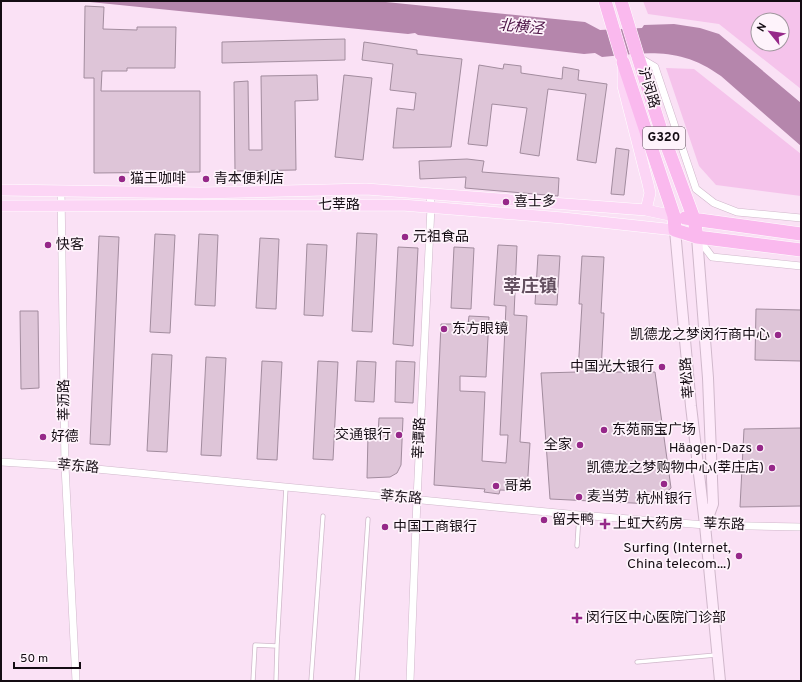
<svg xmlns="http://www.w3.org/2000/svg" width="802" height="682" font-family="Overpass,'Noto Sans SC',sans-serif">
  <rect width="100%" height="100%" fill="#fae1f5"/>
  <path fill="#f5c3eb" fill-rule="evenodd" d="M643,1H801V89L719,24L648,14ZM758,20H782V44H758Z
    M666,68L694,69L801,154V196L716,185L699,166Z"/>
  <path fill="#b586ac" d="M80,1H376L585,22L600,30L642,28L644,25L674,24L700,28L719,34L801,103V146L721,76C681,47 648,52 602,57L595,53L584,54L418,35L415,33L408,34Z"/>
  <path fill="#dec5d8" stroke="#a28c9e" d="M85,6L104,7L103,29L137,30V27H176L175,68H127V71H102L101,91H200V172L94,173V78H84Z
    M345,39V60L222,63V42Z
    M364,42L417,50V54L462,59L451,147L393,148L397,108L414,110L416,93L390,90L393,64L362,60Z
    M504,64L521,66V73L562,79L563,67L579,70L578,80L607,84L596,163L577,160L586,94L548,89L539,156L520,153L527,108L492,104L487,146L468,144L479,65L503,69Z
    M317,75L318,100L295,101L296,170L235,171L234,82L248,81L249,150H262L261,76Z
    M344,75L372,78L363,160L335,157Z
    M616,148L629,150L624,195L611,194Z
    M467,159L484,161L482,172L559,178L558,196L465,188L466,177L420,179L419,161Z
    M357,233L377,234L372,332L352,331Z
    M155,234L175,235L170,333L150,332Z
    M199,234L218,235L215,306L195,305Z
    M99,236L119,237L110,445L90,444Z
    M260,238L279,239L276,309L256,308Z
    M307,244L327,245L323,316L304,315Z
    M498,245L517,246L514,315L527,316L520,442L530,443L527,491L500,490L499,494L484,492L485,489L434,485L441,324H468L469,316L489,317L486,377L460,376V391L485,392L482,461L506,463L508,435H500L506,306L494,305Z
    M398,247L418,248L413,346L393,344Z
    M454,247L474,248L471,309L451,308Z
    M538,255L560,256L557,305L535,304Z
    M582,256L604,257L601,313H604L601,372H655L671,488L653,504L550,499L541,373L578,372L582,304H579Z
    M756,309L801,310V361L755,360Z
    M20,311H38L39,388L21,389Z
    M152,354L172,355L167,452L147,451Z
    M206,357L226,358L221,456L201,455Z
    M262,361L282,362L277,460L257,459Z
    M318,361L338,362L333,460L313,459Z
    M357,361L376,362L374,402L355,401Z
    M396,361L415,362L413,403L395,402Z
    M379,418H403L401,465L397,473L390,477L367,478L368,435H378Z
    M801,428V506L740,507L744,429Z"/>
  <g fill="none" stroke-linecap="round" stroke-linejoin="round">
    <defs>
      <path id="lane" d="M577,546L579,515
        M637,662L716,655
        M253,681L255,645L277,646L286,487
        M276,681L277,646
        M311,681L323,516
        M357,681L368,519"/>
      <path id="street" d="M638,57L655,67L696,189L714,203L737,212L801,218
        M61,190L65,466L76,681
        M697,237L712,257L801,266
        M1,462L65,466L579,515L705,525L801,527
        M410,681L417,499L431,207L430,194"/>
      <path id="secondary" d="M675,230L691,406L705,525L720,681
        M697,237L708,378L713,504L706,523"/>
      <path id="primary" d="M623,68V86L648,184L650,193L646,210
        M1,190L201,193L366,189L646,210L674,216
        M1,206L402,205L563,218L675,230"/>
      <path id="highway" d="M605,1L621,55
        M621,1L637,54
        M638,57L660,127L694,219L697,237
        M623,62L674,216L675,230L697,237L801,250
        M685,218L801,234"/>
    </defs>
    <use href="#lane" stroke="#d0b8cb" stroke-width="5"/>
    <use href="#street" stroke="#d0b8cb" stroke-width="8"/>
    <use href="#secondary" stroke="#d0b8cb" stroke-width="12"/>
    <use href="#primary" stroke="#fff" stroke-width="12"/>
    <use href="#highway" stroke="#fff" stroke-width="14"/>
    <use href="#lane" stroke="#fff" stroke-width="3.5"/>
    <use href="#street" stroke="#fff" stroke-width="7"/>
    <use href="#secondary" stroke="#feeafa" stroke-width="10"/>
    <use href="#primary" stroke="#fcd5f5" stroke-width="11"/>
    <use href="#highway" stroke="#fab9ee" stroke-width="13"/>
  </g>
  <g fill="#962889" stroke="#fef3fb" stroke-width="1.5">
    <circle cx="122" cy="179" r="4"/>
    <circle cx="206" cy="179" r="4"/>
    <circle cx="506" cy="202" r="4"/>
    <circle cx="405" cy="237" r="4"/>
    <circle cx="48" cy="245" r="4"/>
    <circle cx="444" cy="329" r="4"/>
    <circle cx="778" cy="335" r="4"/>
    <circle cx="662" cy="367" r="4"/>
    <circle cx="604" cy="430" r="4"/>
    <circle cx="399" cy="435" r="4"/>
    <circle cx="43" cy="437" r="4"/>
    <circle cx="580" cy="445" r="4"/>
    <circle cx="760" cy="448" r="4"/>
    <circle cx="772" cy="468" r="4"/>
    <circle cx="664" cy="484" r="4"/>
    <circle cx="496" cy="486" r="4"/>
    <circle cx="579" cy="497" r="4"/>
    <circle cx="544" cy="520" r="4"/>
    <path d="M603 518h4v4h4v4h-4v4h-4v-4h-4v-4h4z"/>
    <circle cx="385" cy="527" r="4"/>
    <circle cx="739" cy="556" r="4"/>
    <path d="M575 612h4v4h4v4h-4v4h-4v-4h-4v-4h4z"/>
  </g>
  <g text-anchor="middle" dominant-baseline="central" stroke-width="3.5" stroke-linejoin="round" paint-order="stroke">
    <rect fill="#fef3fb" stroke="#5a5159" stroke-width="1" x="643" y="127" width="42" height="22" rx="3"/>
    <g font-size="13" font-weight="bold" fill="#140c13">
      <text x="664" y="138">G320</text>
    </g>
    <g font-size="14" fill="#140c13" stroke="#fef3fb">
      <text transform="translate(648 88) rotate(73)">沪闵路</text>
      <text x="339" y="205">七莘路</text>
      <text transform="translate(688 378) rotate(-95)">莘松路</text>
      <text transform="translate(65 400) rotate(-91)">莘沥路</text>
      <text transform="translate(420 438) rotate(-87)">莘谭路</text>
      <text transform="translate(78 467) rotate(5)">莘东路</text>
      <text transform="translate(401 498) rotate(5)">莘东路</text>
      <text transform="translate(724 525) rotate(2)">莘东路</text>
    </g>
    <g font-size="14" fill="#140c13" stroke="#fef3fb" text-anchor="start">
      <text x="130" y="179">猫王咖啡</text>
      <text x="214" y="179">青本便利店</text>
      <text x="514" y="202">喜士多</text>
      <text x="413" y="237">元祖食品</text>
      <text x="56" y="245">快客</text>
      <text x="452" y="329">东方眼镜</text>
      <text x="770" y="335" text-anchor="end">凯德龙之梦闵行商中心</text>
      <text x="654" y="367" text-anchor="end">中国光大银行</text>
      <text x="612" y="430">东苑丽宝广场</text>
      <text x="391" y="435" text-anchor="end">交通银行</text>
      <text x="51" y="437">好德</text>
      <text x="572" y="445" text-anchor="end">全家</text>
      <text x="752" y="448" text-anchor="end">Häagen-Dazs</text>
      <text x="764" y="468" text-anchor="end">凯德龙之梦购物中心(莘庄店)</text>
      <text x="504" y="486">哥弟</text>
      <text x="587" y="497">麦当劳</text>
      <text x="664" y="499" text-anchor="middle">杭州银行</text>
      <text x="552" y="520">留夫鸭</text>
      <text x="613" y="524">上虹大药房</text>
      <text x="393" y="527">中国工商银行</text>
      <text x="731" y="548" text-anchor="end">Surfing (Internet,<tspan x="731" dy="16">China telecom...)</tspan></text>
      <text x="586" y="618">闵行区中心医院门诊部</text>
    </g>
    <g font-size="15" font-style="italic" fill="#4b1244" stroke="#fef3fb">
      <text transform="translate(521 28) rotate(5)">北横泾</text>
    </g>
    <g font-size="18" font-weight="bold" fill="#634f5f" stroke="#fef3fb">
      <text x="530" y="287">莘庄镇</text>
    </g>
  </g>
  <rect width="802" height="682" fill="none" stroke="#140c13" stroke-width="4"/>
  <g transform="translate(770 32) rotate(300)"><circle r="19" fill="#fef3fb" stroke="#a0979e"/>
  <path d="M0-3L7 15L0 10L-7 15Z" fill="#962889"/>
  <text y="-6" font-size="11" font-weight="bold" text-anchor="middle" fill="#140c13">N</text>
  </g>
  <path d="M14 662v6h66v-6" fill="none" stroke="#140c13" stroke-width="2"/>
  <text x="20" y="662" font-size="12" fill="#140c13" stroke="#fef3fb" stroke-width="3" paint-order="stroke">50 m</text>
</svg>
